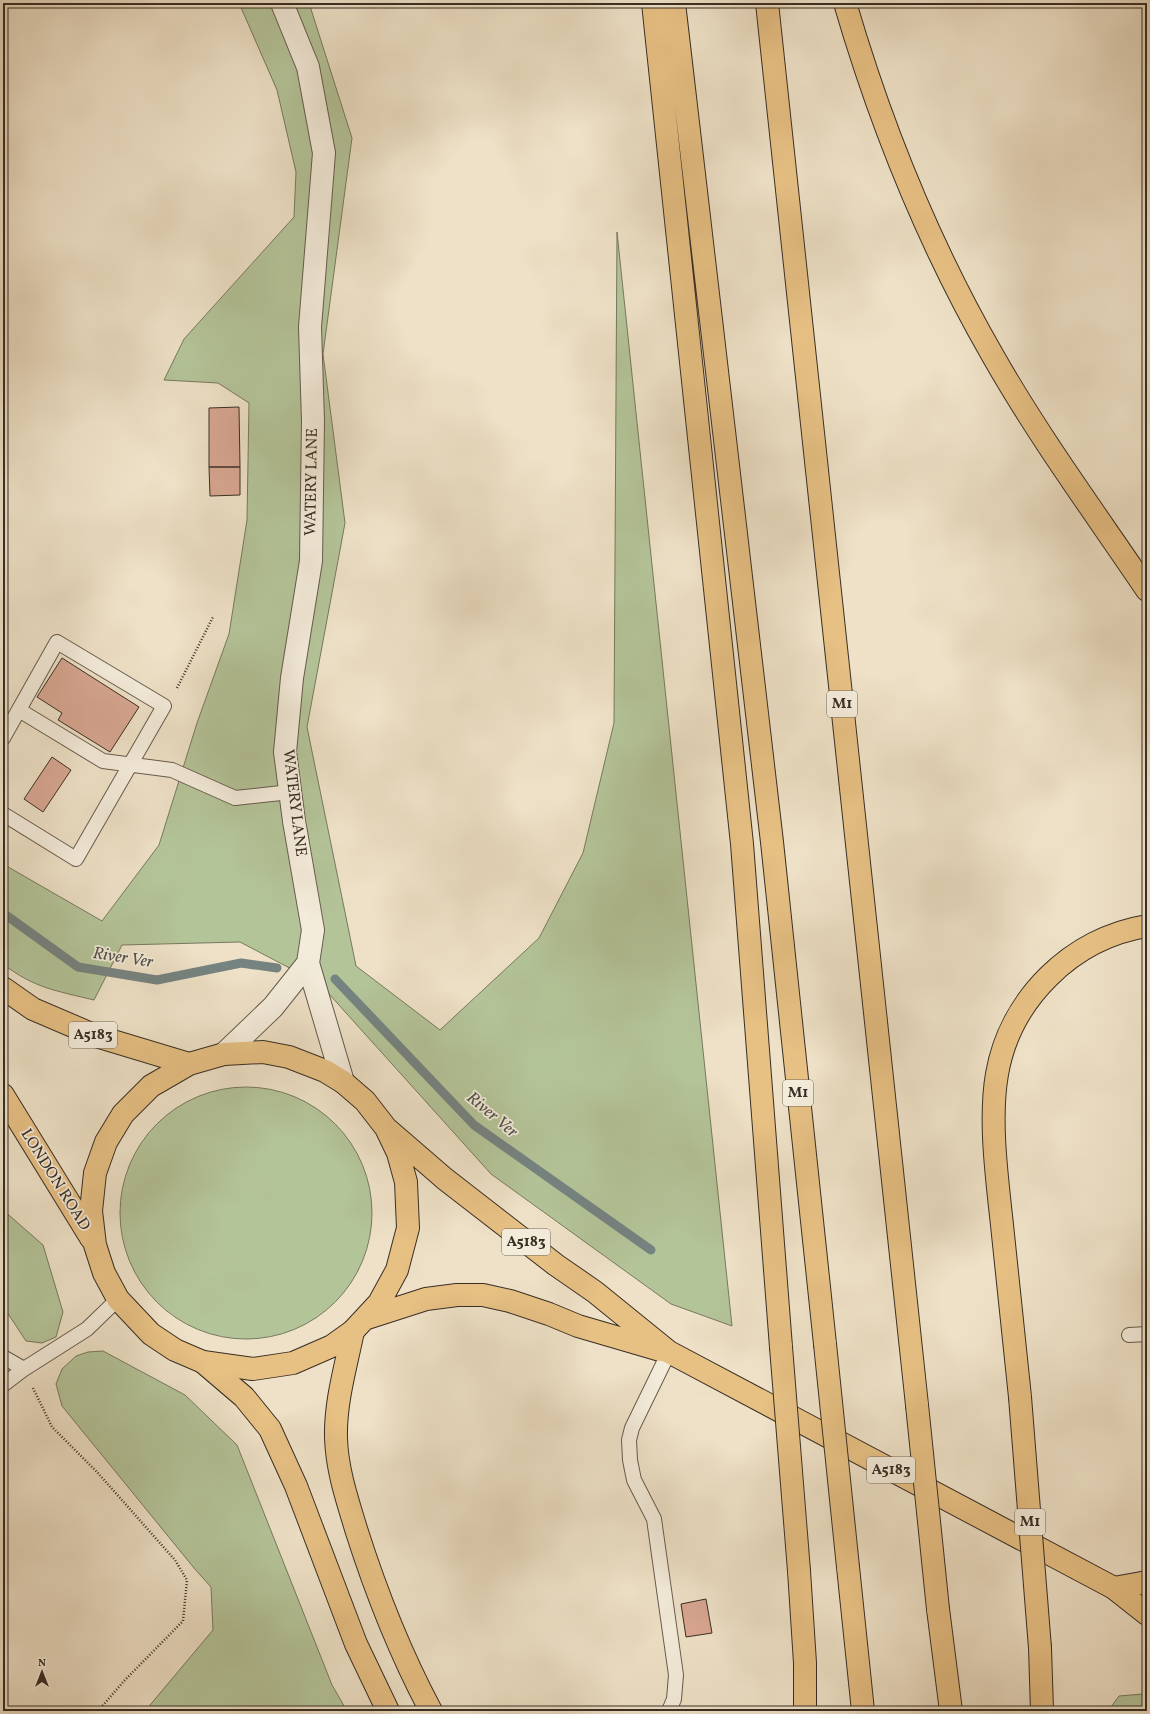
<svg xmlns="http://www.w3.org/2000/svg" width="1150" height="1714" font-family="Vollkorn,serif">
  <rect width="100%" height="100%" fill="#eee1c7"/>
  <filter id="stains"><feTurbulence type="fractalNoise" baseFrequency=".005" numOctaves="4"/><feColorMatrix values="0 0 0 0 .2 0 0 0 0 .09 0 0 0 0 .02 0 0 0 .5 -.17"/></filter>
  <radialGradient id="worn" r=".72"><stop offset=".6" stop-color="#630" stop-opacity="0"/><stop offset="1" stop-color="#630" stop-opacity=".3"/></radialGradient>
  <path fill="#b4c499" stroke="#76795f" d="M239,3H309L352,138L323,354L345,523L307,727L356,966L440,1030L539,938L583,853L614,723L617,232L732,1326L671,1304L491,1174L320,984L240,942L122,945L94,1000C57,991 34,988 3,964V864L102,921L159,845L197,723L229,634L247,520L249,403L218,383L164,380L184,339L294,217L296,172L277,90Z
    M120 1213a126 126 0 1 1 252 0a126 126 0 1 1-252 0Z
    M3,1210L43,1245L63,1312L56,1337L42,1343L26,1341L3,1306Z
    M103,1351L185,1395L237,1445L332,1685L347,1711H145L213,1630L211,1587L194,1568L62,1406L56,1384L62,1369L76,1356L88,1352Z
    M1143,1694L1147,1695V1711H1108L1119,1696Z"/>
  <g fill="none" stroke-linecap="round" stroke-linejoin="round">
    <path stroke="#758381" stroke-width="9" d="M3,913L78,967L157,980L241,963L277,968
      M335,979L474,1125L651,1250"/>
  </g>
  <path fill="#d8a692" stroke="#382e25" d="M239,407L240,467H209V408Z
    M209,467H240V495L210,496Z
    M62,658L139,707L110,752L58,720L62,713L37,697Z
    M52,757L71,770L43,812L24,799Z
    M706,1599L712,1633L686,1637L681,1604Z"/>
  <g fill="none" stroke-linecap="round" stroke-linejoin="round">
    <defs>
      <path id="lane" d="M19,710L103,761L172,770L235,798L290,792
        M3,738L57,642L164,706L76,859L3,814
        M1129,1335L1147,1334
        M669,1352L632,1428L629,1440L630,1460L634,1480L654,1519L676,1675L674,1699L669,1711
        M3,1357L24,1369
        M3,1385L24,1369L87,1329L118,1299"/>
      <path id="street" d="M282,3L308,67L324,153L310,327L313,421L311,561L292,678L285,752L294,821L313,930L308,963L343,1082
        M224,1054L273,1007L308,963"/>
      <path id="primary" d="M3,988L33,1009L96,1036L189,1064
        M3,1095L91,1238
        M386,1128L398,1153L406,1182L408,1228L397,1270L379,1303L353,1331L332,1346L293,1363L253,1369L203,1362L175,1350L151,1334L118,1299L104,1273L95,1245L91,1211L95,1173L106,1142L123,1114L151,1086L189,1064L224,1054L263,1052L289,1057L325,1071L343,1082L365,1101L386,1128L445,1179L556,1265L595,1292L669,1352L1114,1588L1147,1614
        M367,1318L426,1299L457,1295H483L510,1301L549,1314L578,1326L660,1350"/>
      <path id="highway" d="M653,3L742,844L781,1347
        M674,3L772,842L825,1344
        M767,3L917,1405
        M845,3C881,126 929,245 993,356C1039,437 1095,513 1147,590
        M353,1331C346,1366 335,1402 336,1438C337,1470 347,1499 356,1529C376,1592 400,1653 431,1711
        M203,1362L244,1397L270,1429L296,1486L356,1644L388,1711
        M1020,1397C1014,1339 1008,1282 1002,1225C997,1178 989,1120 997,1074C1010,999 1072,938 1147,926
        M848,1567L863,1711
        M799,1571L805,1663V1711
        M1114,1588L1147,1582
        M938,1609L951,1711
        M1040,1648L1042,1711"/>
    </defs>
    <use href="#lane" stroke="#665b4e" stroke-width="16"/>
    <use href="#street" stroke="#665b4e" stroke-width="24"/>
    <use href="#primary" stroke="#382e25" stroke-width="24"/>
    <use href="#highway" stroke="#382e25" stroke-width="24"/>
    <path stroke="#382e25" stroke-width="2.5" stroke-dasharray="1 2" stroke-linecap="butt" d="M177,688L213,617
      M33,1388L52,1427L97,1472L175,1560L187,1580L183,1621L124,1681L98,1711"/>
    <use href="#lane" stroke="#f4ecdb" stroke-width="14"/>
    <use href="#street" stroke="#f4ecdb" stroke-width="22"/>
    <use href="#primary" stroke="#e7c084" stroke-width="22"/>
    <use href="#highway" stroke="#e7c084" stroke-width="22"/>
    <defs>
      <path id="highway-bridge" d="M825,1344L848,1567
        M781,1347L799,1571
        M1020,1397L1040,1648
        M917,1405L938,1609"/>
    </defs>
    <use href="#highway-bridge" stroke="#382e25" stroke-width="24" stroke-linecap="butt"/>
    <use href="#highway-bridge" stroke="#e7c084" stroke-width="22"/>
  </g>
  <g text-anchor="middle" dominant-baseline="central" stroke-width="3.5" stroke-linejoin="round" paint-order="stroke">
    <g fill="#f4ecdb" stroke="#70675c" stroke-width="1">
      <rect x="827" y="691" width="30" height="26" rx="3"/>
      <rect x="69" y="1022" width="48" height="26" rx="3"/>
      <rect x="783" y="1080" width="30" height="26" rx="3"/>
      <rect x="502" y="1229" width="48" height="26" rx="3"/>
      <rect x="867" y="1457" width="48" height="26" rx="3"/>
      <rect x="1015" y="1509" width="30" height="26" rx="3"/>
    </g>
    <g font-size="15" font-weight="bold" fill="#382e25">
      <text x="842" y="704">M1</text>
      <text x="93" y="1035">A5183</text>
      <text x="798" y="1093">M1</text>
      <text x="526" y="1242">A5183</text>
      <text x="891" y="1470">A5183</text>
      <text x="1030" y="1522">M1</text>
    </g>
    <g font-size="16" fill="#382e25" stroke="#f4ecdb">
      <text transform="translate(312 482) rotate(-89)">WATERY LANE</text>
      <text transform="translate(294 803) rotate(83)">WATERY LANE</text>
      <text transform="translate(55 1180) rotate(58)">LONDON ROAD</text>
    </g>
    <g font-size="17" font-style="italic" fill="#51514c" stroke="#f4ecdb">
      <text transform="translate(123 958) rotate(9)">River Ver</text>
      <text transform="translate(492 1115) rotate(40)">River Ver</text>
    </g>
  </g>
  <rect width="1150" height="1714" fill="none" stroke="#eee1c7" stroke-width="16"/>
  <rect x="4" y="4" width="1142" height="1706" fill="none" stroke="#382e25" stroke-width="2"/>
  <rect x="8" y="8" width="1134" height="1698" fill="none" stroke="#382e25"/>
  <g transform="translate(42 1672)" stroke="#f4ecdb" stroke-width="3" paint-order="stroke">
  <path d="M0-3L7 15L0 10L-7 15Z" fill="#382e25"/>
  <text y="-6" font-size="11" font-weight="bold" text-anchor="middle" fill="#382e25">N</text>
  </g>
  <rect width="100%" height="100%" filter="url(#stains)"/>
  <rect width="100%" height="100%" fill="url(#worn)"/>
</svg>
